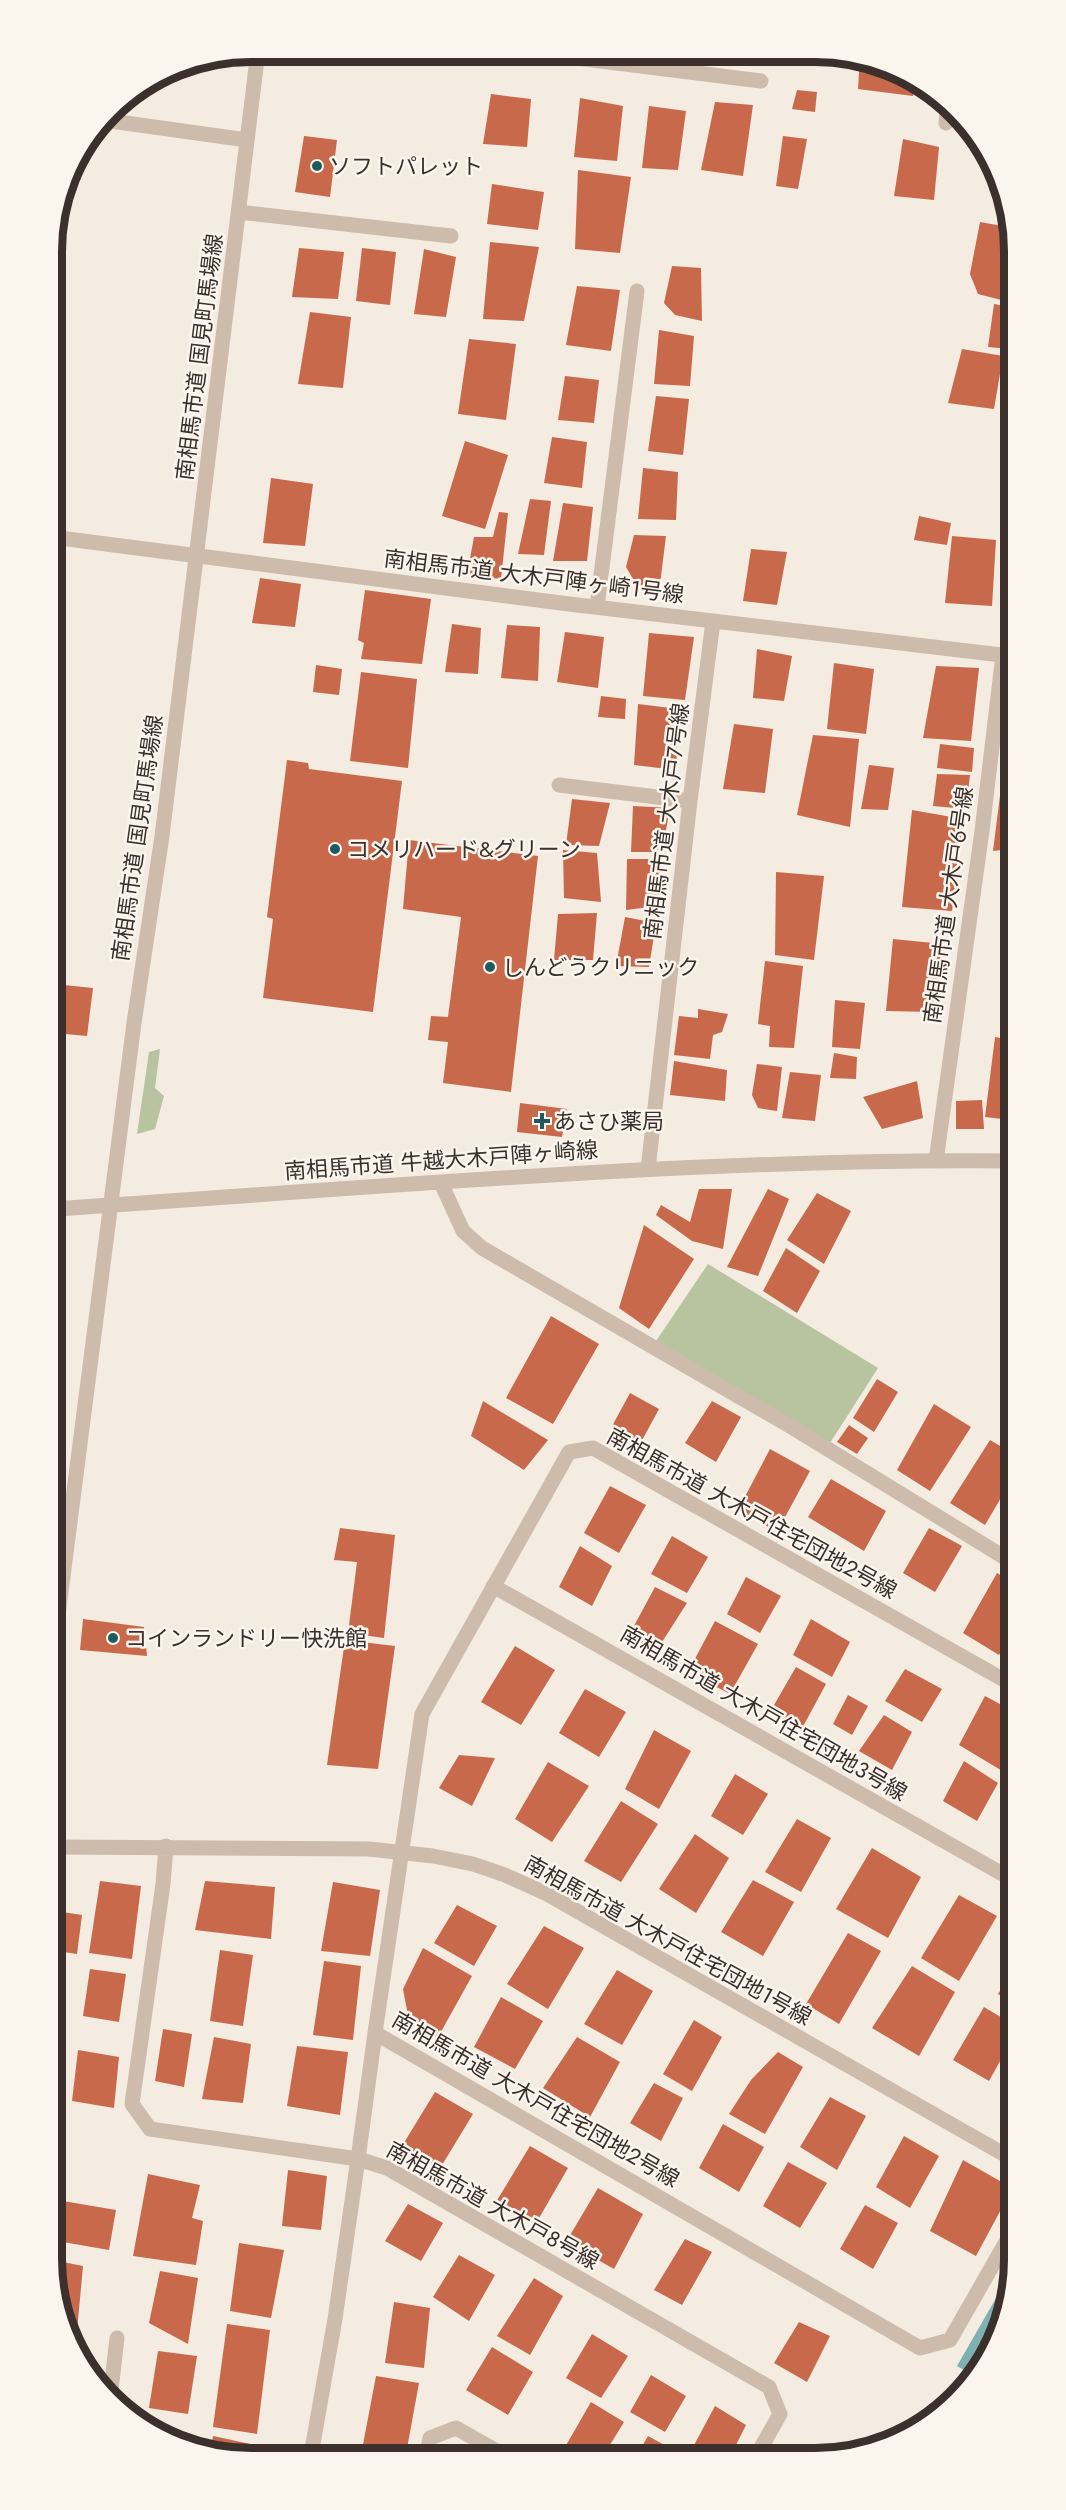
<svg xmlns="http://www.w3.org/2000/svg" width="1066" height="2510" font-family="Jost,'Noto Sans JP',sans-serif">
  <rect width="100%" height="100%" fill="#f4ebe1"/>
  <path fill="#b8c4a0" d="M160,1049L155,1088L164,1096L155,1129L137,1134L149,1052Z
    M708,1264L878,1368L830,1443L656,1341Z"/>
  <path fill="#7fb0b2" d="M1015,2265L1004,2324L976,2377L957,2366Z"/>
  <path fill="#c8694b" d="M784,54L820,55L819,61L784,56Z
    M860,57L904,72L915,79L913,96L858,89Z
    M797,90L817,92L815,112L792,109Z
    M491,94L531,99L527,147L483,144Z
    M580,98L623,106L617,161L574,157Z
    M715,102L753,105L743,176L701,170Z
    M649,106L686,111L678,170L642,168Z
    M304,136L337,140L330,197L295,192Z
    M783,136L807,139L798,189L776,186Z
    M903,139L939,147L934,200L894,196Z
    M578,170L631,177L620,253L575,249Z
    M492,184L544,192L538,230L487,224Z
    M980,222L1008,227L1009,302L978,294L970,274Z
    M490,242L539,247L524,321L483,319Z
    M299,248L344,252L338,299L292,297Z
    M362,248L396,252L390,305L356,301Z
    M424,249L456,257L446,317L414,314Z
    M672,266L701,268L702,321L675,315L664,303Z
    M577,286L620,290L611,351L566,345Z
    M994,304L1009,307V349L988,347Z
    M310,312L351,317L343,388L298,384Z
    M659,330L694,336L690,386L654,384Z
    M469,339L516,344L506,420L458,414Z
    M962,349L1003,356L994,409L948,403Z
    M1006,375H1009V398H1004Z
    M565,376L599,380L594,423L558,420Z
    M656,396L689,399L683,455L648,451Z
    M552,437L587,442L582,488L544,483Z
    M465,441L508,455L485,529L442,516Z
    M643,468L678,472L676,520L638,519Z
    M271,478L313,484L305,546L263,543Z
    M530,499L551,501L544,555L518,554Z
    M563,503L593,507L587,561H553Z
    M499,512L508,513L501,579L467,575L474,537H493Z
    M919,516L951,523L947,545L914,540Z
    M634,535L666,536L660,584L637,586L626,567Z
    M952,536L996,540L992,606L945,603Z
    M751,549L787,552L777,605L743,601Z
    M260,578L301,584L295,627L252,623Z
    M365,590L431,599L422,664L361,659L364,643L358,640Z
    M452,624L481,628L478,674L445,672Z
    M507,625L540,627L538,681L501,678Z
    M565,632L604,637L598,688L557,682Z
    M649,633L694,637L685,700L643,696Z
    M757,649L792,656L784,701L753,698Z
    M834,663L874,669L866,734L827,729Z
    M316,665L342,669L339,695L313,692Z
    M936,666L979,668L971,741L923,738Z
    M361,672L417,679L408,768L350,761Z
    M601,696L626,699L625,719L598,717Z
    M638,704L679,709L676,770L634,765Z
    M734,724L773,729L765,793L723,789Z
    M813,735L859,739L850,827L797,815Z
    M940,744L974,748L972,772L937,768Z
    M287,760L308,763L309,769L402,781L373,1012L263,998L273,919L267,917Z
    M869,765L894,768L888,810L861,809Z
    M937,774L970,775L966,809L933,806Z
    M1002,780L1010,781V849L993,851Z
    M572,799L610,803L599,846L566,845Z
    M633,806L670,808L662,852H631Z
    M912,810L963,819L952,911L902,907Z
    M409,840L538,856L511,1092L443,1083L448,1042L428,1040L431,1016L448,1017L461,917L403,909Z
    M563,850L597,853L601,902L564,898Z
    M627,859H661L658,906L626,910Z
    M776,872L824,876L814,960L775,955Z
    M597,913L593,960H554L558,914Z
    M625,917L656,923L649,967L616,966Z
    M893,939L943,944L932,1012L886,1011Z
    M765,961L803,966L794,1048L769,1047L770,1026L758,1024Z
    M54,984L93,988L87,1036L54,1033Z
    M835,1000L865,1003L860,1049L832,1047Z
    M698,1009L728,1014L722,1032L713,1035L710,1059L674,1055L679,1016L698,1018Z
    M995,1037L1011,1040V1120L985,1117Z
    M834,1053L857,1057L856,1079L830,1078Z
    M674,1061L727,1070L725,1101L670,1095Z
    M757,1064L782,1067L777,1111L758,1108L752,1095Z
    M790,1072L821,1075L815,1121L782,1118Z
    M917,1081L923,1118L882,1129L863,1097Z
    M982,1100L984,1129H956V1101Z
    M520,1103L567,1109L562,1137L517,1132Z
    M699,1189H732L723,1249L692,1241L656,1215L661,1205L690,1222Z
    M768,1189L789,1199L758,1276L727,1267Z
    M817,1193L851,1211L824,1264L787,1240Z
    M644,1225L694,1259L649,1329L619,1308Z
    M786,1248L820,1271L797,1313L763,1291Z
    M551,1316L599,1344L553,1424L506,1398Z
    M877,1379L898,1392L874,1432L853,1418Z
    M630,1393L659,1409L640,1444L611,1428Z
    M483,1401L548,1440L524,1470L471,1436Z
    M712,1401L741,1417L716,1462L685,1443Z
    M934,1404L971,1427L930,1491L897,1470Z
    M849,1425L868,1438L857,1454L837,1442Z
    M990,1440L1012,1453V1479L985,1525L950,1503Z
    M770,1449L810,1471L777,1532L738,1510Z
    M831,1479L886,1511L864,1551L808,1517Z
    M610,1486L646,1505L619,1553L584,1533Z
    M340,1528L395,1535L384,1638L348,1633L357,1562L334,1560Z
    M929,1528L962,1546L935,1592L903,1573Z
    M672,1536L708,1557L687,1593L651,1574Z
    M580,1546L612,1566L592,1606L559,1587Z
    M997,1573L1012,1582L1013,1633L999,1655L963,1633Z
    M746,1577L781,1596L760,1633L727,1614Z
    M655,1587L687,1603L655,1653L628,1637Z
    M83,1619L144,1627L147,1656L80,1650Z
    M811,1619L850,1642L832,1677L793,1655Z
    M715,1621L758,1644L730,1694L688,1672Z
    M345,1640L395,1646L378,1769L327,1765Z
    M515,1646L555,1670L521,1725L481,1702Z
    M796,1667L826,1684L800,1732L770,1712Z
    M905,1669L942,1689L922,1722L885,1701Z
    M585,1689L626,1712L599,1757L559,1733Z
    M848,1695L868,1706L852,1735L833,1724Z
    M985,1696L1013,1711V1753L1004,1772L959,1745Z
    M884,1715L912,1732L892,1770L859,1751Z
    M654,1730L691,1751L659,1809L625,1789Z
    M459,1755L495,1758L472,1806L439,1788Z
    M964,1761L998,1783L977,1821L943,1801Z
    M548,1762L589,1786L552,1842L515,1819Z
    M735,1774L768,1794L743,1835L711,1816Z
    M621,1801L658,1824L621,1882L584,1861Z
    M797,1819L831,1838L801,1892L765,1872Z
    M695,1834L729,1858L696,1913L659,1889Z
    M872,1848L921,1877L888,1938L836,1909Z
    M753,1880L794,1902L763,1956L721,1932Z
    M100,1881L141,1886L132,1959L89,1953Z
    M205,1881L275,1887L271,1939L195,1930Z
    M333,1882L380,1890L370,1956L321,1951Z
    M959,1895L997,1916L959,1981L921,1958Z
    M457,1905L497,1926L474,1966L434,1943Z
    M56,1911L82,1915L77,1954L57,1951Z
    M544,1926L584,1948L548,2009L507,1984Z
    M848,1933L881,1951L839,2024L806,2004Z
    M423,1948L472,1976L437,2039L408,2015L403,1989Z
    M220,1950L253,1955L243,2026L210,2021Z
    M324,1961L361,1966L353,2040L313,2035Z
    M912,1966L955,1992L919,2056L872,2028Z
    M90,1969L126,1974L119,2022L83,2016Z
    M617,1970L653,1991L622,2045L584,2024Z
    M1014,1970V2004L998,1994Z
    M501,1997L543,2021L515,2069L474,2047Z
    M984,2007L1014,2025V2036L989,2081L953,2060Z
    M694,2020L722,2037L692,2091L663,2074Z
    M163,2029L192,2034L184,2087L155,2081Z
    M214,2037L251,2044L243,2103L202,2099Z
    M577,2037L620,2062L590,2117L543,2088Z
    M297,2046L348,2052L340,2115L287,2106Z
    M78,2050L119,2057L114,2108L72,2101Z
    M778,2052L803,2067L765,2134L729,2114L751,2080Z
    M654,2083L683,2098L661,2141L630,2123Z
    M435,2092L473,2114L439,2170L402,2146Z
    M830,2097L866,2116L837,2170L800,2147Z
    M723,2124L764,2147L739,2192L699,2168Z
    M904,2136L939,2156L910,2208L876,2187Z
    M530,2146L568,2168L535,2225L496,2202Z
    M963,2160L1007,2185L1005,2202L976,2256L930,2231Z
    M788,2162L827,2183L800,2228L763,2206Z
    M288,2170L327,2176L321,2230L282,2226Z
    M148,2174L200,2185L192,2218L203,2221L196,2265L133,2256Z
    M598,2188L643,2214L614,2269L566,2242Z
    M57,2200L116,2210L109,2250L57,2241Z
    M408,2204L443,2223L421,2261L385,2241Z
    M865,2205L898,2223L873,2269L840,2249Z
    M685,2239L712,2252L682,2305L654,2290Z
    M239,2243L284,2250L271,2318L230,2311Z
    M459,2255L495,2275L469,2321L433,2297Z
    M58,2261L83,2266L75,2353L58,2311Z
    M160,2271L198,2278L188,2344L149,2323Z
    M534,2278L563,2296L530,2355L497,2336Z
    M394,2302L430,2308L424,2368L385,2363Z
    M799,2322L830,2336L807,2382L774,2363Z
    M227,2324L270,2330L257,2434L213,2427Z
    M592,2334L628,2356L601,2398L566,2378Z
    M492,2347L533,2372L508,2415L466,2390Z
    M158,2351L197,2356L188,2414L149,2408Z
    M651,2375L686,2396L665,2432L630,2412Z
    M376,2376L419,2383L406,2454L361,2455Z
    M591,2402L624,2422L605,2453L561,2454Z
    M715,2406L746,2425L732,2453H705L693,2447Z
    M213,2436L255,2445L253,2455H212L210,2454Z
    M648,2436L679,2453H638Z"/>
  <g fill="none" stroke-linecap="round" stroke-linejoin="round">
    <path stroke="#cdbbac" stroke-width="15" d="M536,53L761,81
      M104,120L247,140
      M946,123L948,103
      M239,212L451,236
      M52,537L569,604L1010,656
      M597,607L637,291
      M559,785L690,801
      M936,1161L982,831L1003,655
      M648,1169L690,801L713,621
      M441,1183L463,1231L482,1248L795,1429L1012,1562
      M54,1209C373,1188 692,1158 1011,1161
      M493,1586L1013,1880
      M56,1631L134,1023L162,836L258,51
      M1013,1685L593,1448L569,1452L422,1714L375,2033L920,2348L950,2340L1014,2228
      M166,1846L163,1884L132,2104L150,2129L358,2159L375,2033
      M56,1847L369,1849L433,1856L473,1864L505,1875L547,1894L1014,2160
      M110,2399L117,2338
      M427,2454L430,2438L456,2428L502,2454
      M311,2455L335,2319L358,2159L387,2168L769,2387L780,2414L758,2453"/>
  </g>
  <g fill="#1f5a5e" stroke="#fbf5ee" stroke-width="2">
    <circle cx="317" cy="166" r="6"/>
    <circle cx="335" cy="849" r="6"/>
    <circle cx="490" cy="967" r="6"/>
    <path d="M539 1112h6v6h6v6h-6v6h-6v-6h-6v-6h6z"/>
    <circle cx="113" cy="1638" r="6"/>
  </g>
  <g text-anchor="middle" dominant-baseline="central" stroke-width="5" stroke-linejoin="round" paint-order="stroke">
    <g font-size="22" fill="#3b302b" stroke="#fbf5ee" text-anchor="start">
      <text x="329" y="166">ソフトパレット</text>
      <text x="347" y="849">コメリハード&amp;グリーン</text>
      <text x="502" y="967">しんどうクリニック</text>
      <text x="554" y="1121">あさひ薬局</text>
      <text x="125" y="1638">コインランドリー快洗館</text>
    </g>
    <g font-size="22" fill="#3b302b" stroke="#fbf5ee">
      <text transform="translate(199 357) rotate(-83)">南相馬市道 国見町馬場線</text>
      <text transform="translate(534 576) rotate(7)">南相馬市道 大木戸陣ヶ崎1号線</text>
      <text transform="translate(666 821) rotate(-83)">南相馬市道 大木戸7号線</text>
      <text transform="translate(137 838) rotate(-82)">南相馬市道 国見町馬場線</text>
      <text transform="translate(948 905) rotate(-82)">南相馬市道 大木戸6号線</text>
      <text transform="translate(441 1160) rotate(-4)">南相馬市道 牛越大木戸陣ヶ崎線</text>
      <text transform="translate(752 1513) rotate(29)">南相馬市道 大木戸住宅団地2号線</text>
      <text transform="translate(764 1713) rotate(30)">南相馬市道 大木戸住宅団地3号線</text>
      <text transform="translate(668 1940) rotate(29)">南相馬市道 大木戸住宅団地1号線</text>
      <text transform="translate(536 2099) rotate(30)">南相馬市道 大木戸住宅団地2号線</text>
      <text transform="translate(493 2205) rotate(29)">南相馬市道 大木戸8号線</text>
    </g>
  </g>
  <path d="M0 0H1066V2510H0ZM251 62H815A189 189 0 0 1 1004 251V2259A189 189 0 0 1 815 2448H251A189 189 0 0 1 62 2259V251A189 189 0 0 1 251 62Z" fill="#fbf5ee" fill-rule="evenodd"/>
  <path fill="none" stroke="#3b302b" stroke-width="8" d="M251 62H815A189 189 0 0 1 1004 251V2259A189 189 0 0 1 815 2448H251A189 189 0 0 1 62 2259V251A189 189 0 0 1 251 62Z"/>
</svg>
